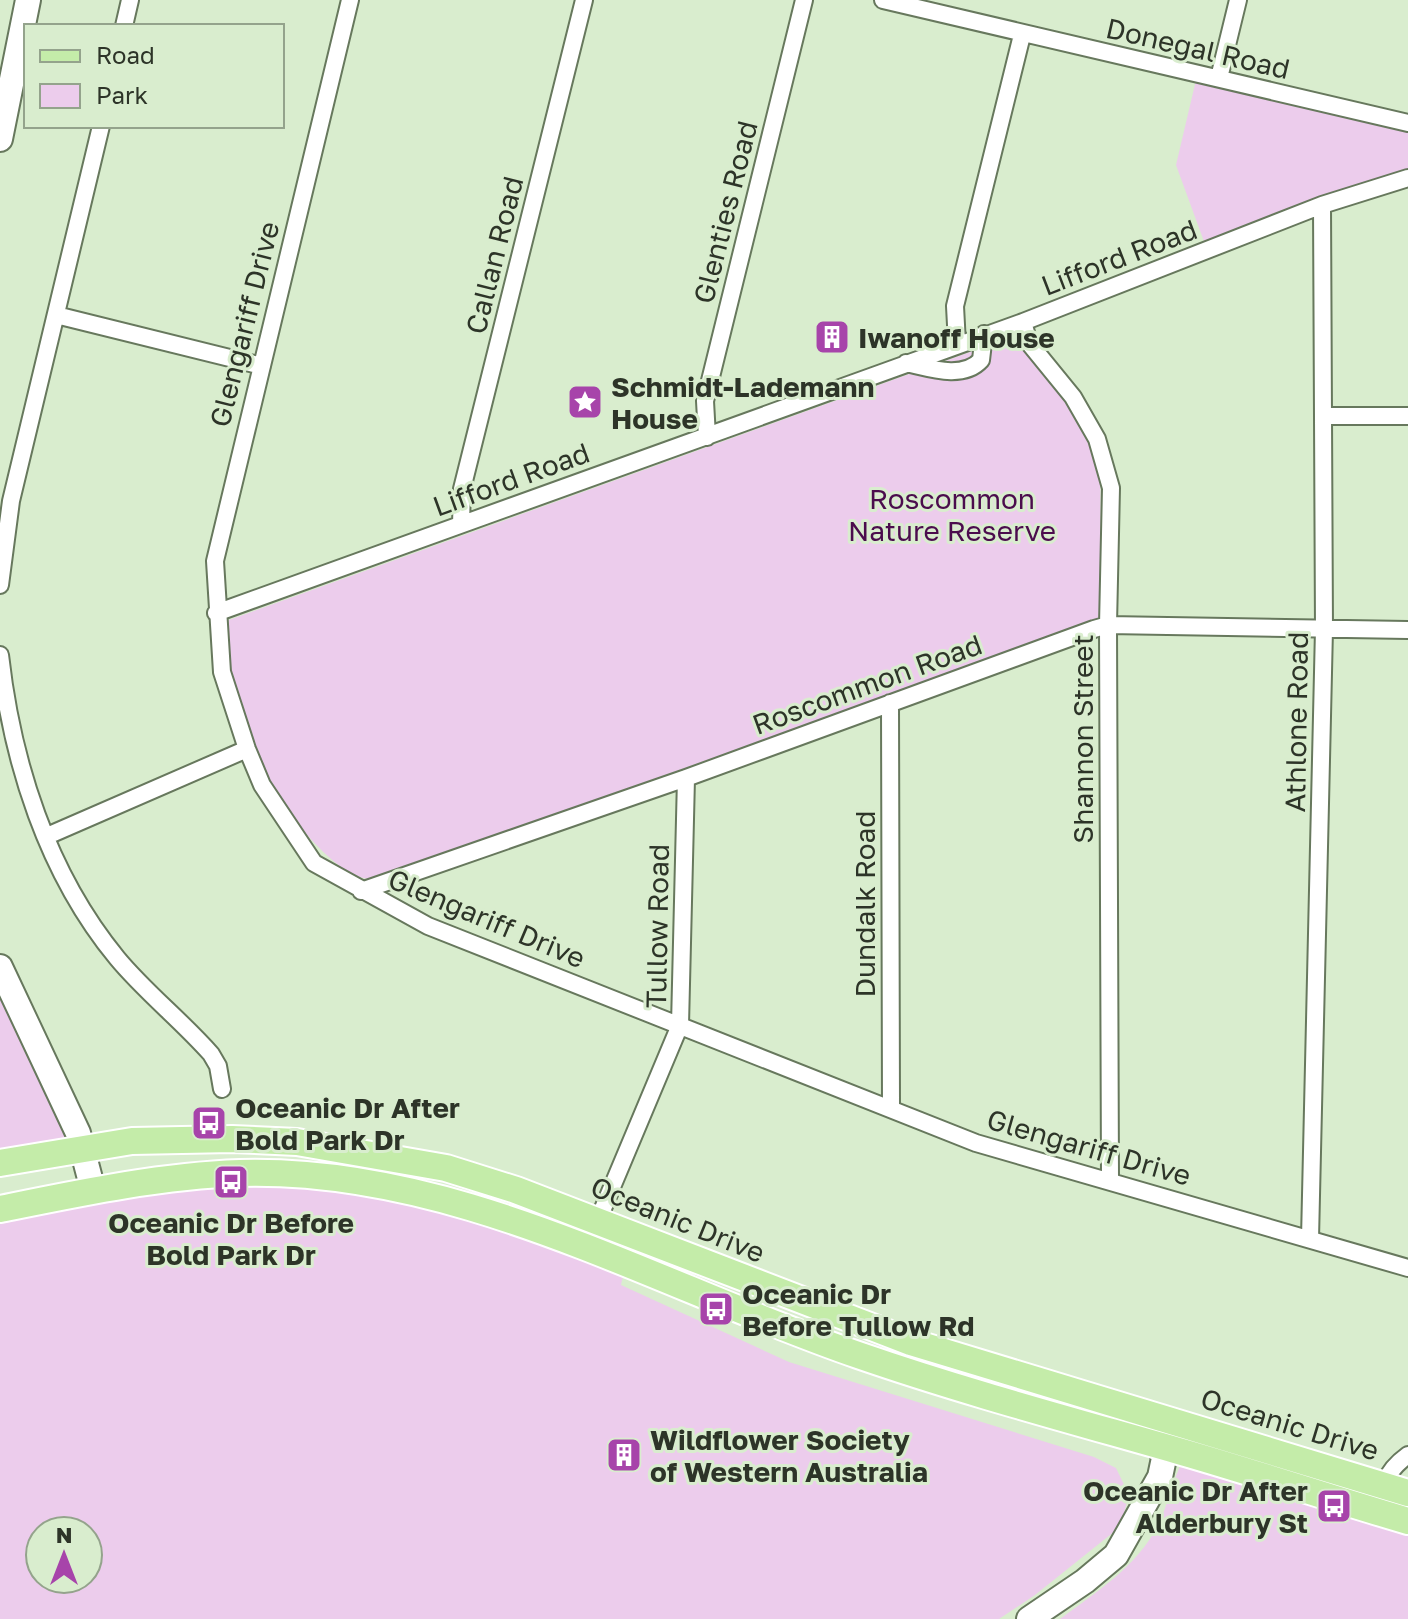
<svg xmlns="http://www.w3.org/2000/svg" width="1408" height="1619" font-family="'Golos Text',sans-serif">
  <rect width="100%" height="100%" fill="#d9edce"/>
  <path fill="#ecccec" fill-rule="evenodd" d="M1196,80L1408,130V173L1206,247L1176,165Z
    M1006,339L1027,350L1067,402L1085,429L1100,469L1102,612L1097,620L376,879C333,884 271,791 255,757C246,737 225,671 224,650C224,641 227,629 229,620Z
    M0,983L79,1143L0,1156Z
    M295,1183L433,1206L624,1271L621,1285L789,1362L1094,1457L1116,1468L1129,1495L1120,1527L1035,1595L999,1619H0V1218L154,1188ZM40,1531H88V1579H40Z
    M1182,1462L1408,1528V1619H1060C1096,1592 1137,1567 1158,1525C1168,1505 1172,1482 1182,1462Z"/>
  <g fill="none" stroke-linecap="round" stroke-linejoin="round">
    <defs>
      <path id="street" d="M350,0L215,561L222,672L247,749L262,785L314,863L428,926L976,1143L1408,1268
        M883,0L1408,123
        M124,26L130,0
        M1219,78L1238,0
        M56,315L262,366
        M1023,322L1029,343L1073,397L1097,439L1111,488L1108,625L1110,1180
        M957,344L955,306L1022,35
        M906,363C929,368 963,380 981,360L984,334
        M1325,416H1408
        M707,437L705,401L804,0
        M461,524L462,489L584,0
        M0,585L11,501L101,126
        M216,613L1023,322L1322,205L1408,178
        M0,655C12,762 47,873 117,958C145,992 181,1020 211,1054L218,1066L222,1089
        M890,703L891,1106
        M47,836L247,749
        M361,891L686,778L1094,629L1108,625L1408,630
        M1310,1239L1324,629L1322,205
        M586,1249L680,1025L686,778
        M1388,1515C1378,1488 1386,1471 1408,1455"/>
      <path id="secondary" d="M0,139L28,0
        M0,967L78,1133L93,1190
        M1029,1619L1085,1581L1116,1555L1160,1477L1164,1458L1155,1434L1145,1424L1120,1411"/>
      <path id="primary" d="M0,1163L132,1141L232,1139L297,1142L446,1168L516,1190L911,1342L1408,1493
        M0,1209C79,1193 159,1176 240,1173C459,1167 657,1286 858,1355C965,1392 1074,1421 1182,1452C1258,1474 1333,1499 1408,1521"/>
    </defs>
    <use href="#street" stroke="#67785d" stroke-width="20"/>
    <use href="#secondary" stroke="#67785d" stroke-width="28"/>
    <use href="#primary" stroke="#fff" stroke-width="30"/>
    <use href="#street" stroke="#fff" stroke-width="16"/>
    <use href="#secondary" stroke="#fff" stroke-width="24"/>
    <use href="#primary" stroke="#c4eca9" stroke-width="26"/>
  </g>
  <defs>
    <symbol id="building-square" viewBox="-11 -11 22 22"><rect x="-9" y="-9" width="18" height="18" rx="4" fill="#a744aa" stroke="#d9edce"/><path d="M-4-6H4V6H1V3H-1V6H-4ZM-2.5-4.3h1.7v1.8h-1.7ZM.8-4.3h1.7v1.8H.8ZM-2.5-1h1.7V.8h-1.7ZM.8-1h1.7V.8H.8Z" fill="#fff"/></symbol>
    <symbol id="sight-square" viewBox="-11 -11 22 22"><rect x="-9" y="-9" width="18" height="18" rx="4" fill="#a744aa" stroke="#d9edce"/><path d="M0-6L1.8-2.2L6-1.7L2.9 1.2L3.7 5.4L0 3.3L-3.7 5.4L-2.9 1.2L-6-1.7L-1.8-2.2Z" fill="#fff"/></symbol>
    <symbol id="bus-square" viewBox="-11 -11 22 22"><rect x="-9" y="-9" width="18" height="18" rx="4" fill="#a744aa" stroke="#d9edce"/><path d="M-5-6H5V4H4V6H2V4H-2V6H-4V4H-5ZM-3.5-4V0h7V-4ZM-3.5 1.2v1.5H-2V1.2ZM2 1.2v1.5H3.5V1.2Z" fill="#fff"/></symbol>
  </defs>
  <g fill-rule="evenodd">
    <use href="#building-square" x="812" y="317" width="40" height="40"/>
    <use href="#sight-square" x="565" y="382" width="40" height="40"/>
    <use href="#bus-square" x="189" y="1103" width="40" height="40"/>
    <use href="#bus-square" x="211" y="1162" width="40" height="40"/>
    <use href="#bus-square" x="696" y="1289" width="40" height="40"/>
    <use href="#building-square" x="604" y="1435" width="40" height="40"/>
    <use href="#bus-square" x="1314" y="1486" width="40" height="40"/>
  </g>
  <g text-anchor="middle" dominant-baseline="central" stroke-width="6" stroke-linejoin="round" paint-order="stroke">
    <g font-size="28" fill="#2d3428" stroke="#d9edce">
      <text transform="translate(1198 48) rotate(13)">Donegal Road</text>
      <text transform="translate(725 212) rotate(-76)">Glenties Road</text>
      <text transform="translate(494 255) rotate(-76)">Callan Road</text>
      <text transform="translate(1119 257) rotate(-21)">Lifford Road</text>
      <text transform="translate(244 324) rotate(-76)">Glengariff Drive</text>
      <text transform="translate(511 479) rotate(-20)">Lifford Road</text>
      <text transform="translate(867 684) rotate(-20)">Roscommon Road</text>
      <text transform="translate(1296 722) rotate(-89)">Athlone Road</text>
      <text transform="translate(1082 739) rotate(-90)">Shannon Street</text>
      <text transform="translate(864 904) rotate(-90)">Dundalk Road</text>
      <text transform="translate(487 918) rotate(23)">Glengariff Drive</text>
      <text transform="translate(657 926) rotate(-89)">Tullow Road</text>
      <text transform="translate(1089 1147) rotate(16)">Glengariff Drive</text>
      <text transform="translate(678 1219) rotate(22)">Oceanic Drive</text>
      <text transform="translate(1290 1424) rotate(17)">Oceanic Drive</text>
    </g>
    <g font-size="28" font-weight="bold" fill="#2d3428" stroke="#d9edce" text-anchor="start">
      <text x="858" y="337">Iwanoff House</text>
      <text x="611" y="386">Schmidt-Lademann<tspan x="611" dy="32">House</tspan></text>
      <text x="235" y="1107">Oceanic Dr After<tspan x="235" dy="32">Bold Park Dr</tspan></text>
      <text x="231" y="1222" text-anchor="middle">Oceanic Dr Before<tspan x="231" dy="32">Bold Park Dr</tspan></text>
      <text x="742" y="1293">Oceanic Dr<tspan x="742" dy="32">Before Tullow Rd</tspan></text>
      <text x="650" y="1439">Wildflower Society<tspan x="650" dy="32">of Western Australia</tspan></text>
      <text x="1308" y="1490" text-anchor="end">Oceanic Dr After<tspan x="1308" dy="32">Alderbury St</tspan></text>
    </g>
    <g font-size="28" fill="#4b0c4d" stroke="#d9edce">
      <text x="952" y="498">Roscommon<tspan x="952" dy="32">Nature Reserve</tspan></text>
    </g>
  </g>
  <rect x="24" y="24" width="260" height="104" fill="#d9edce" stroke="#94a38c" stroke-width="2"/>
  <rect x="40" y="50" width="40" height="12" fill="#c4eca9" stroke="#94a38c" stroke-width="2"/>
  <text x="96" y="64" font-size="24" fill="#2d3428">Road</text>
  <rect x="40" y="84" width="40" height="24" fill="#ecccec" stroke="#94a38c" stroke-width="2"/>
  <text x="96" y="104" font-size="24" fill="#2d3428">Park</text>
  <g transform="translate(64 1555)"><circle r="38" fill="#d9edce" stroke="#94a38c" stroke-width="2"/>
  <path d="M0-6L14 30L0 20L-14 30Z" fill="#a744aa"/>
  <text y="-12" font-size="22" font-weight="bold" text-anchor="middle" fill="#2d3428">N</text>
  </g>
</svg>
